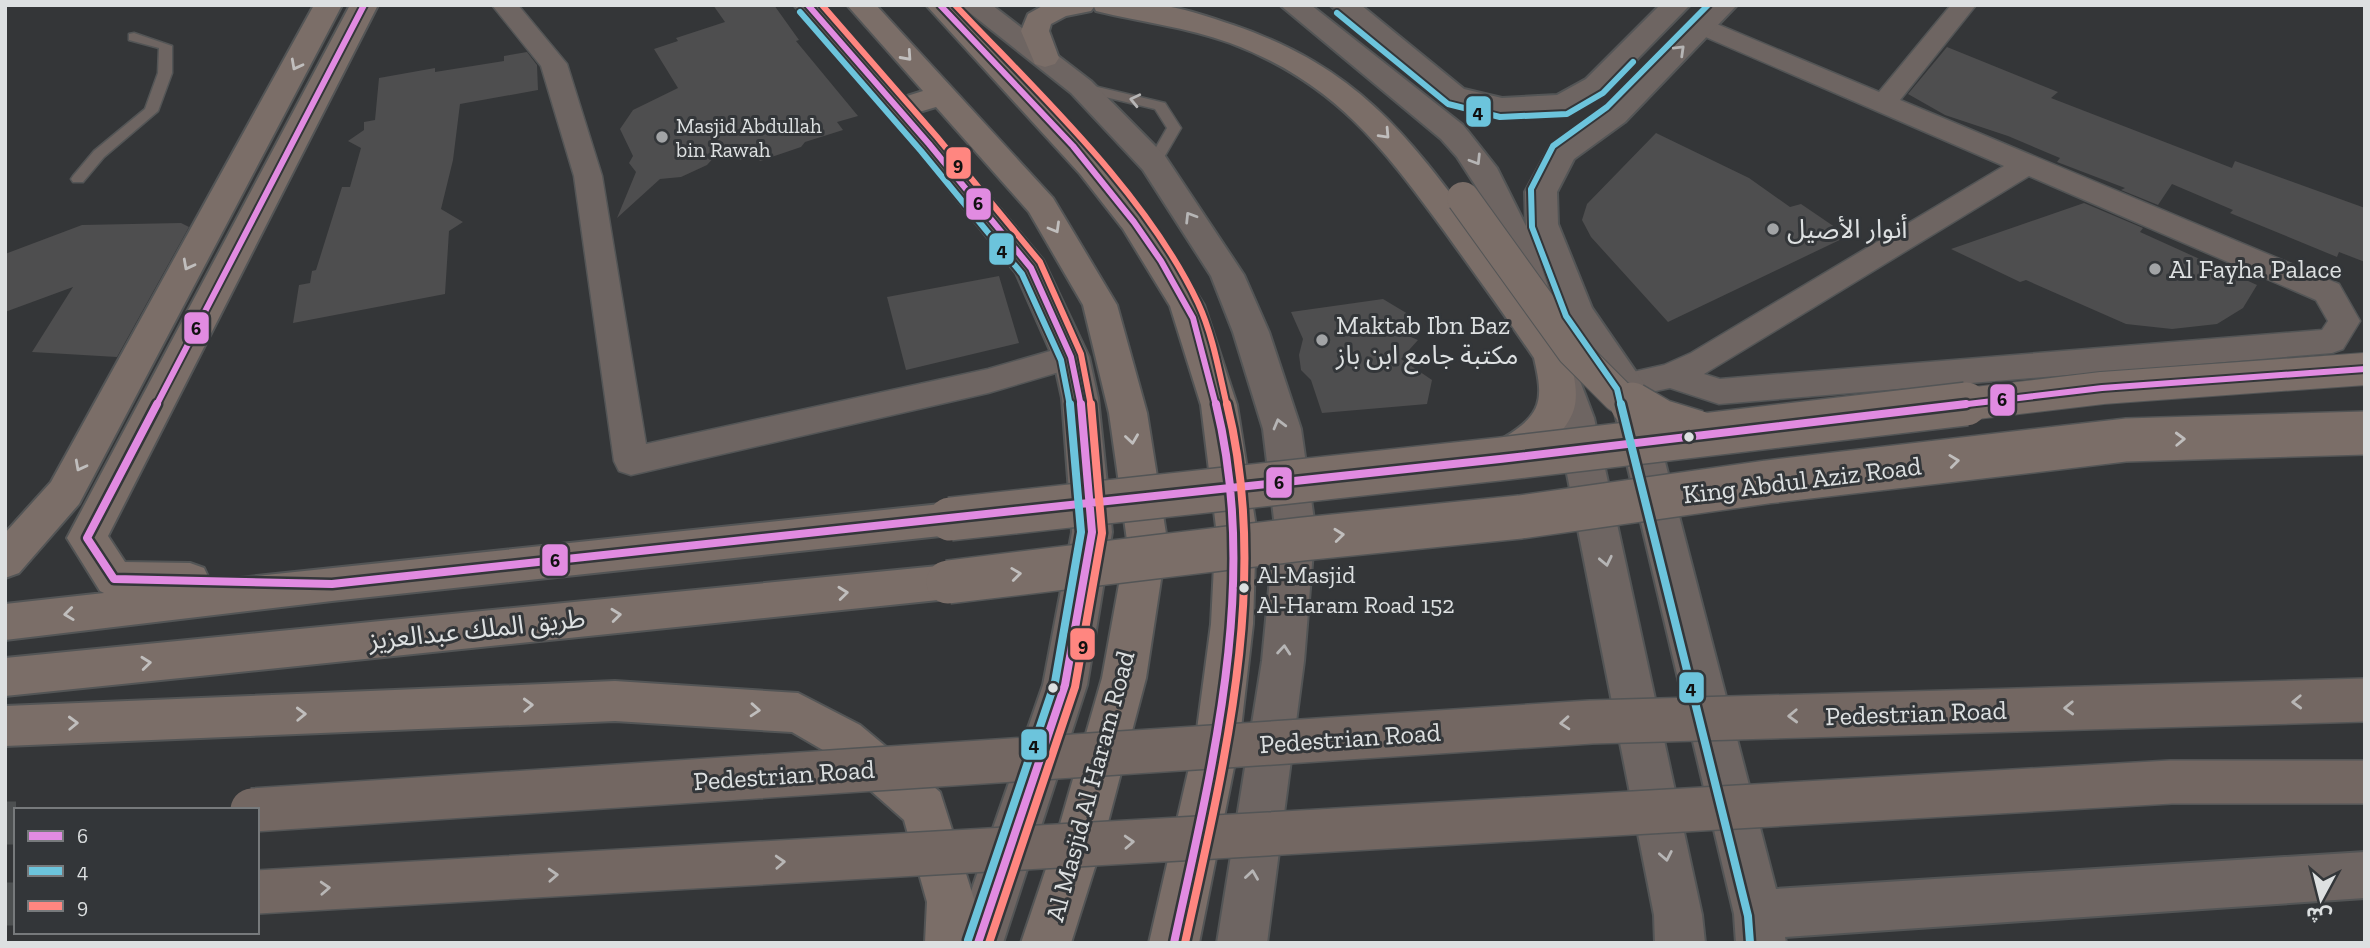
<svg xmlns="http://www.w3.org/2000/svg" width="2370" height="948" font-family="'Zilla Slab','Noto Sans Arabic',serif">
  <rect width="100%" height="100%" fill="#343638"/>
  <path fill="#4e4e4f" d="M713,5H774L799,40L796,41L858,116L837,122L843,130L805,142L801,147L760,161L755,155L740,160L726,144L707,165L681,177L660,179L617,218L636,172L629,163L633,156L620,129L633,110L678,88L654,49L678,41L676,38L725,22Z
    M1947,47L2058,92L2051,98L2232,168L2235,161L2365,208V262L2339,252L2337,257L2230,213L2233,210L2172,184L2158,205L2121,190L2125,188L2057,162L2060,158L2008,136L1945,115L1908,94Z
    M527,52L537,65L538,90L460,104L453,160L441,209L463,222L449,231L445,294L293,323L299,285L310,283L312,271L316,270L342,187H350L361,148L348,141L364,130V122L375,120L379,78L435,68V72L504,61V56Z
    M1656,133L1749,178L1790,207L1801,204L1848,236L1668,322L1591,237L1582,220L1587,204Z
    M2084,203L2143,228L2140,232L2257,285L2243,308L2217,324L2172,329L2126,324L2026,280L2020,282L1951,249Z
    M181,223L189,227L117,357L32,352L73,287L5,312V254L82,225Z
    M999,276L1019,343L906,370L887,297Z
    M1383,299L1408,314L1394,330L1418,340L1401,359L1432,380L1427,404L1322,413L1311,380L1301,370L1299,355L1303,339L1291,312Z"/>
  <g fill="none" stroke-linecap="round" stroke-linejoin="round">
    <path stroke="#4d5051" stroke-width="43" stroke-dasharray="43 21" stroke-linecap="butt" d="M5,823H16
      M5,904H16"/>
    <defs>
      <path id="service" d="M134,33L172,46V73L158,111L104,157L83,182H73L71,179L73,176L94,151L145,109L158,73L159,48L129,40V34Z
        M1081,83L1165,103L1181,128L1159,166L1154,168L1147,163L1167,128L1155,109L1076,90V84Z"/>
      <path id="minor" d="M492,5H518L567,64L602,176L646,444L988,369L1071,345L1083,349L1087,357L1083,365L988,393L631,475L619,471L614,461L574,176L541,66Z
        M1951,5H1976L1900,100L2339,284L2360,321L2343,349L2332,353L1719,404L1670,388L1627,397L1615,394L1610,385L1615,376L1664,365L1691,353L2004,166L1694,32L1690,27L1694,22L1703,19L1712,22L1879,92ZM2029,176L2316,300L2328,321L2322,330L1720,379L1704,374Z"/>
      <path id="tertiary" d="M794,5H823L940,137L1043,260L1089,357L1098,398L1112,532L1087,685L1003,943H953L1043,685L1072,532L1062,398L1053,357L1016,273L918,151Z
        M960,5H992L1091,81L1165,156L1244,275L1269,332L1301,429L1315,527L1304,661L1267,943H1217L1262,661L1275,527L1263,429L1233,332L1211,276L1143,170L1071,93Z
        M1280,5H1311L1463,125L1497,168L1526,226L1525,192L1550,146L1603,108L1707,5H1737L1625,122L1574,159L1557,192L1558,224L1592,308L1645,385L1776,889L2365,852V898L1785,937L1786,943H1736L1734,914L1609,388L1559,312L1539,260L1552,298L1547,307L1535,310L1523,307L1477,188L1457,157L1441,139Z
        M1330,5H1361L1464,89L1502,98L1557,95L1586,79L1660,5H1690L1606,91L1574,110L1563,113L1502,116L1443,101Z
        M1556,348L1569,352L1594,418L1702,915L1705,943H1655L1654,915L1556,418L1538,361L1543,352Z"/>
      <path id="primary" d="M314,5H342L79,504L19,573L5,578V533L51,482Z
        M350,5H378L108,536L125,562L190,563L204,568L210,581L950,503L964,508L970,519L964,530L950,535L332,601L5,640V604L104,593L100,591L67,538Z
        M847,5H876L1053,198L1117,305L1147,413L1167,540L1146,678L1102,845L1071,943H1021L1054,845L1102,678L1127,540L1109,413L1083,305L1029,212L936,107L899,118L888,116L884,109L888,102L923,91Z
        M926,5H956L1102,160L1147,214L1204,305L1237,405L1256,527L1253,624L1240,737L1199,943H1149L1196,737L1211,624L1216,527L1201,405L1170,306L1123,229L1080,174Z
        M1044,5C1081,5 1119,3 1156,5C1181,7 1209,17 1233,25C1365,70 1412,142 1492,249C1518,282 1567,337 1574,377C1576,387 1577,399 1574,409C1567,433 1528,471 1502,473C1497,474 1491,471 1487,470L1481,459C1487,447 1494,444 1505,437C1542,414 1544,400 1534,358C1505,315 1475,274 1445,232C1382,146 1334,82 1230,43C1186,27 1141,22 1096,11L1094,7L1091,11L1066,16L1051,24L1049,31L1059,58L1055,64L1045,67L1035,64L1021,31L1028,14Z
        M948,565L962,570L969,582L962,594L948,599L5,696V658Z
        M615,681L798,693L860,725L940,792L975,902V943H925L927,902L904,820L828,753L792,732L615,721L5,746V706Z"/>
    </defs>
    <use href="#service" stroke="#535556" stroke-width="3"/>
    <use href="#minor" stroke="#535556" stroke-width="3"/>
    <use href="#tertiary" stroke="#535556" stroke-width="4"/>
    <use href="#primary" stroke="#535556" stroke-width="4"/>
    <use href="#service" fill="#6e6562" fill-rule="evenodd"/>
    <use href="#minor" fill="#6e6562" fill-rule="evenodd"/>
    <use href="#tertiary" fill="#6e6562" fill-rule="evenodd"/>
    <use href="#primary" fill="#7b6e68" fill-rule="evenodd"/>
    <defs>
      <path id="secondary-bridge" d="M252,810L1591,722L2365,700
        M257,892L2171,782H2365"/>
      <path id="primary-bridge-far1" d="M1463,198L1573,351L1618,396L1635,406
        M1951,406L2102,388L2365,369"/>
      <path id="primary-bridge" d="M1632,404L1661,421L1697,432
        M950,519L1500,459L1966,404
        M948,582L1303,539L1520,517L1767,482L2126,440L2365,433"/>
    </defs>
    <use href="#secondary-bridge" stroke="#535556" stroke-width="46" stroke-linecap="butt"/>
    <use href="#primary-bridge-far1" stroke="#535556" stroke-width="34" stroke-linecap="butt"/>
    <use href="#primary-bridge" stroke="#535556" stroke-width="46" stroke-linecap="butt"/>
    <use href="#secondary-bridge" stroke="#736762" stroke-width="43"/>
    <use href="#primary-bridge-far1" stroke="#7b6e68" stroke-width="32"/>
    <use href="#primary-bridge" stroke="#7b6e68" stroke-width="43"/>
    <defs>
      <path id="bus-1-far1" d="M808,5L929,144L1031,268L1071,357L1081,406
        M940,5L1073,146L1134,222L1161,261L1193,318L1216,406
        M156,406L364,5
        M1951,406L2102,388L2365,369"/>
      <path id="bus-1" d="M157,404L87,538L114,579L332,584L1500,459L1966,404
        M978,943L1065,685L1092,532L1081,404
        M1174,943C1212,767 1260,583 1216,404"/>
      <path id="bus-2-far1" d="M800,12L921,151L1022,274L1061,360L1070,406
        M1337,13L1448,104L1500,117L1567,114L1603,93L1633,62
        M1621,406L1617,389L1566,316L1532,227L1531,189L1553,146L1607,107L1708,5"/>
      <path id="bus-2" d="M1621,404L1748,916L1750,943
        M968,940L1055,682L1081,532L1070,404"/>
      <path id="bus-3-far1" d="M822,5L937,137L1040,262L1081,354L1091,406
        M955,5C1038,93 1146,193 1198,303C1213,335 1219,372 1227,406"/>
      <path id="bus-3" d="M989,943L1075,687L1102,533L1091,404
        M1185,943C1223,768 1271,582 1227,404"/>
    </defs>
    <use href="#bus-1-far1" stroke="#333639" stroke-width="10"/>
    <use href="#bus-1" stroke="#333639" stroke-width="13"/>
    <use href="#bus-2-far1" stroke="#333639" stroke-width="10"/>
    <use href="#bus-2" stroke="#333639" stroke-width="13"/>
    <use href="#bus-3-far1" stroke="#333639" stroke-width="10"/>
    <use href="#bus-3" stroke="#333639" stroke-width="13"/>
    <use href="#bus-1-far1" stroke="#e18be1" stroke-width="6"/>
    <use href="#bus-1" stroke="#e18be1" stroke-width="8"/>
    <use href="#bus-2-far1" stroke="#6cc4dc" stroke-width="6"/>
    <use href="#bus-2" stroke="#6cc4dc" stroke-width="8"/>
    <use href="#bus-3-far1" stroke="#ff8680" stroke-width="6"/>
    <use href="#bus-3" stroke="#ff8680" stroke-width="8"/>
  </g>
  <defs><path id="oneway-chevron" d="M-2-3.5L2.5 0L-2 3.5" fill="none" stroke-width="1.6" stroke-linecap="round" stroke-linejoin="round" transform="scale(1.75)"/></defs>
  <g stroke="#b6b5b5">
    <use href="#oneway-chevron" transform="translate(1680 50) rotate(-44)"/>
    <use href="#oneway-chevron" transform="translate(1135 100) rotate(-167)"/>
    <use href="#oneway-chevron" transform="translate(1476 160) rotate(58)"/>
    <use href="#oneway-chevron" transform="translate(1190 217) rotate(-122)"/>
    <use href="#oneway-chevron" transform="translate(1279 424) rotate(-105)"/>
    <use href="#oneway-chevron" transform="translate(1606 561) rotate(78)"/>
    <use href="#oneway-chevron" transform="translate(1284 650) rotate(-85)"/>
    <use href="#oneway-chevron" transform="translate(1666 856) rotate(79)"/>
    <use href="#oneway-chevron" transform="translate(1252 875) rotate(-82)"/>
  </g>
  <g stroke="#c0bebd">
    <use href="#oneway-chevron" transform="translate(907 56) rotate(48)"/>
    <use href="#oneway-chevron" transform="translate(296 65) rotate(118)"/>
    <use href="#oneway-chevron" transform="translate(1385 134) rotate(47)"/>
    <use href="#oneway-chevron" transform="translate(1055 228) rotate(60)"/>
    <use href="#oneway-chevron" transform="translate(188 265) rotate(118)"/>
    <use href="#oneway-chevron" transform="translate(1132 439) rotate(82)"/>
    <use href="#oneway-chevron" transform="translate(2180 439) rotate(-2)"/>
    <use href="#oneway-chevron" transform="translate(1954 461) rotate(-7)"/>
    <use href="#oneway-chevron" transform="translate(80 466) rotate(118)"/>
    <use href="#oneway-chevron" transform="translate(1339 535) rotate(-6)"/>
    <use href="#oneway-chevron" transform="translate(1016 574) rotate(-7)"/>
    <use href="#oneway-chevron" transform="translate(843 593) rotate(-6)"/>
    <use href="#oneway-chevron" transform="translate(69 614) rotate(173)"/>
    <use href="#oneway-chevron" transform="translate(616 615) rotate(-6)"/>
    <use href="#oneway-chevron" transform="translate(146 663) rotate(-6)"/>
    <use href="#oneway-chevron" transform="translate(528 705) rotate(-2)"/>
    <use href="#oneway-chevron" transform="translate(755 710) rotate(4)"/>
    <use href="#oneway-chevron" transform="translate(301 714) rotate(-2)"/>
    <use href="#oneway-chevron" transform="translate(73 723) rotate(-2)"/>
  </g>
  <g stroke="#b8b6b5">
    <use href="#oneway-chevron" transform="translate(2297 702) rotate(178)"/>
    <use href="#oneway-chevron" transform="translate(2069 708) rotate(178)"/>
    <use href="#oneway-chevron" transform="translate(1793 716) rotate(178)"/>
    <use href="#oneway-chevron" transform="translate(1565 723) rotate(176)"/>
    <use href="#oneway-chevron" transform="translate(1129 842) rotate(-3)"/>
    <use href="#oneway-chevron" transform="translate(780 862) rotate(-3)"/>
    <use href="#oneway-chevron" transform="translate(553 875) rotate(-3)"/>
    <use href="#oneway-chevron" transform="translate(325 888) rotate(-3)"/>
  </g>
  <g fill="#a2a4a6" stroke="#333639" stroke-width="2.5">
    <circle cx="662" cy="137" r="7"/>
    <circle cx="1773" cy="229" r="7"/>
    <circle cx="2155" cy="269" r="7"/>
    <circle cx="1322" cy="340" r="7"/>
  </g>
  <g fill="#dde0e1" stroke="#333639" stroke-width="2.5">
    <circle cx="1689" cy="437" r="6"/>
    <circle cx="1244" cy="588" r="6"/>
    <circle cx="1053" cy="688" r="6"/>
  </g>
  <g text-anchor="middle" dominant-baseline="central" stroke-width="6" stroke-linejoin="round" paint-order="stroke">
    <g font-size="21" fill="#dde0e1" stroke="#333639" text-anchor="start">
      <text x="676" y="125">Masjid Abdullah<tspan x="676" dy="24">bin Rawah</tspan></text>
    </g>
    <g font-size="24" fill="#dde0e1" stroke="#333639" text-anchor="start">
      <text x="1257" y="574">Al-Masjid<tspan x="1257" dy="30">Al-Haram Road 152</tspan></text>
    </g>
    <g font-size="26" fill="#dde0e1" stroke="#333639" text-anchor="start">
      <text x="1787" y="229">أنوار الأصيل</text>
      <text x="2169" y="269">Al Fayha Palace</text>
      <text x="1336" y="325">Maktab Ibn Baz<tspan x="1336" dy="30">مكتبة جامع ابن باز</tspan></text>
    </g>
    <g font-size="26" fill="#dde0e1" stroke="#333639">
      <text transform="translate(1802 480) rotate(-7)">King Abdul Aziz Road</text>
      <text transform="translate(477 629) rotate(-6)">طريق الملك عبدالعزيز</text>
      <text transform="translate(1916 713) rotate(-2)">Pedestrian Road</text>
      <text transform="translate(1350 738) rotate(-4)">Pedestrian Road</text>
      <text transform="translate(784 775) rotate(-4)">Pedestrian Road</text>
      <text transform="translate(1090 786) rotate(-75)">Al Masjid Al Haram Road</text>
    </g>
  </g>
  <g stroke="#333639" stroke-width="2.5">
    <rect x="1465" y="95" width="27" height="33" rx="7" fill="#6cc4dc"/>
    <rect x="945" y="146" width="27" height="34" rx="7" fill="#ff8680"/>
    <rect x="965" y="187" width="27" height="34" rx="7" fill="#e18be1"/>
    <rect x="988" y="232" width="27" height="34" rx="7" fill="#6cc4dc"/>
    <rect x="183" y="311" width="27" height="34" rx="7" fill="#e18be1"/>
    <rect x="1989" y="383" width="27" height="34" rx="7" fill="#e18be1"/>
    <rect x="1265" y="466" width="28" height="33" rx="7" fill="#e18be1"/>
    <rect x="541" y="543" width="28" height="34" rx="7" fill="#e18be1"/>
    <rect x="1069" y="627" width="27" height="34" rx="7" fill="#ff8680"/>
    <rect x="1678" y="671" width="27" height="33" rx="7" fill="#6cc4dc"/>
    <rect x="1020" y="728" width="28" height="33" rx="7" fill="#6cc4dc"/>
  </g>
  <g font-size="19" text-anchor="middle" font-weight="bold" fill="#111">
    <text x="1478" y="118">4</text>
    <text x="958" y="170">9</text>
    <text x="978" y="210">6</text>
    <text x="1002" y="256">4</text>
    <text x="196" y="335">6</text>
    <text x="2002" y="406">6</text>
    <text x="1279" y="489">6</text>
    <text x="555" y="567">6</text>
    <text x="1083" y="651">9</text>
    <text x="1691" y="694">4</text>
    <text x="1034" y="751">4</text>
  </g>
  <rect width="2370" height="948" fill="none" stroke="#dde0e1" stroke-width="14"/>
  <rect x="14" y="808" width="245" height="126" fill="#333639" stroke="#777a7c" stroke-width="2"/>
  <rect x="28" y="831" width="35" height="10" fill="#e18be1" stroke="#777a7c" stroke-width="2"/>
  <text x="77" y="843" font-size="21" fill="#dde0e1">6</text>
  <rect x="28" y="866" width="35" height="10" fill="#6cc4dc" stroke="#777a7c" stroke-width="2"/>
  <text x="77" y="878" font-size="21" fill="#dde0e1">4</text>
  <rect x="28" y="901" width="35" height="10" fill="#ff8680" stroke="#777a7c" stroke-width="2"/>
  <text x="77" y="913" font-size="21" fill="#dde0e1">9</text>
  <g transform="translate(2321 899) rotate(187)" stroke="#333639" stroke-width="5" paint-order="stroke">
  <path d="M0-5L12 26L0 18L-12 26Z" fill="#dde0e1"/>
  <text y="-10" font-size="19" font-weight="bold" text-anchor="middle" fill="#dde0e1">ش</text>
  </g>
</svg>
